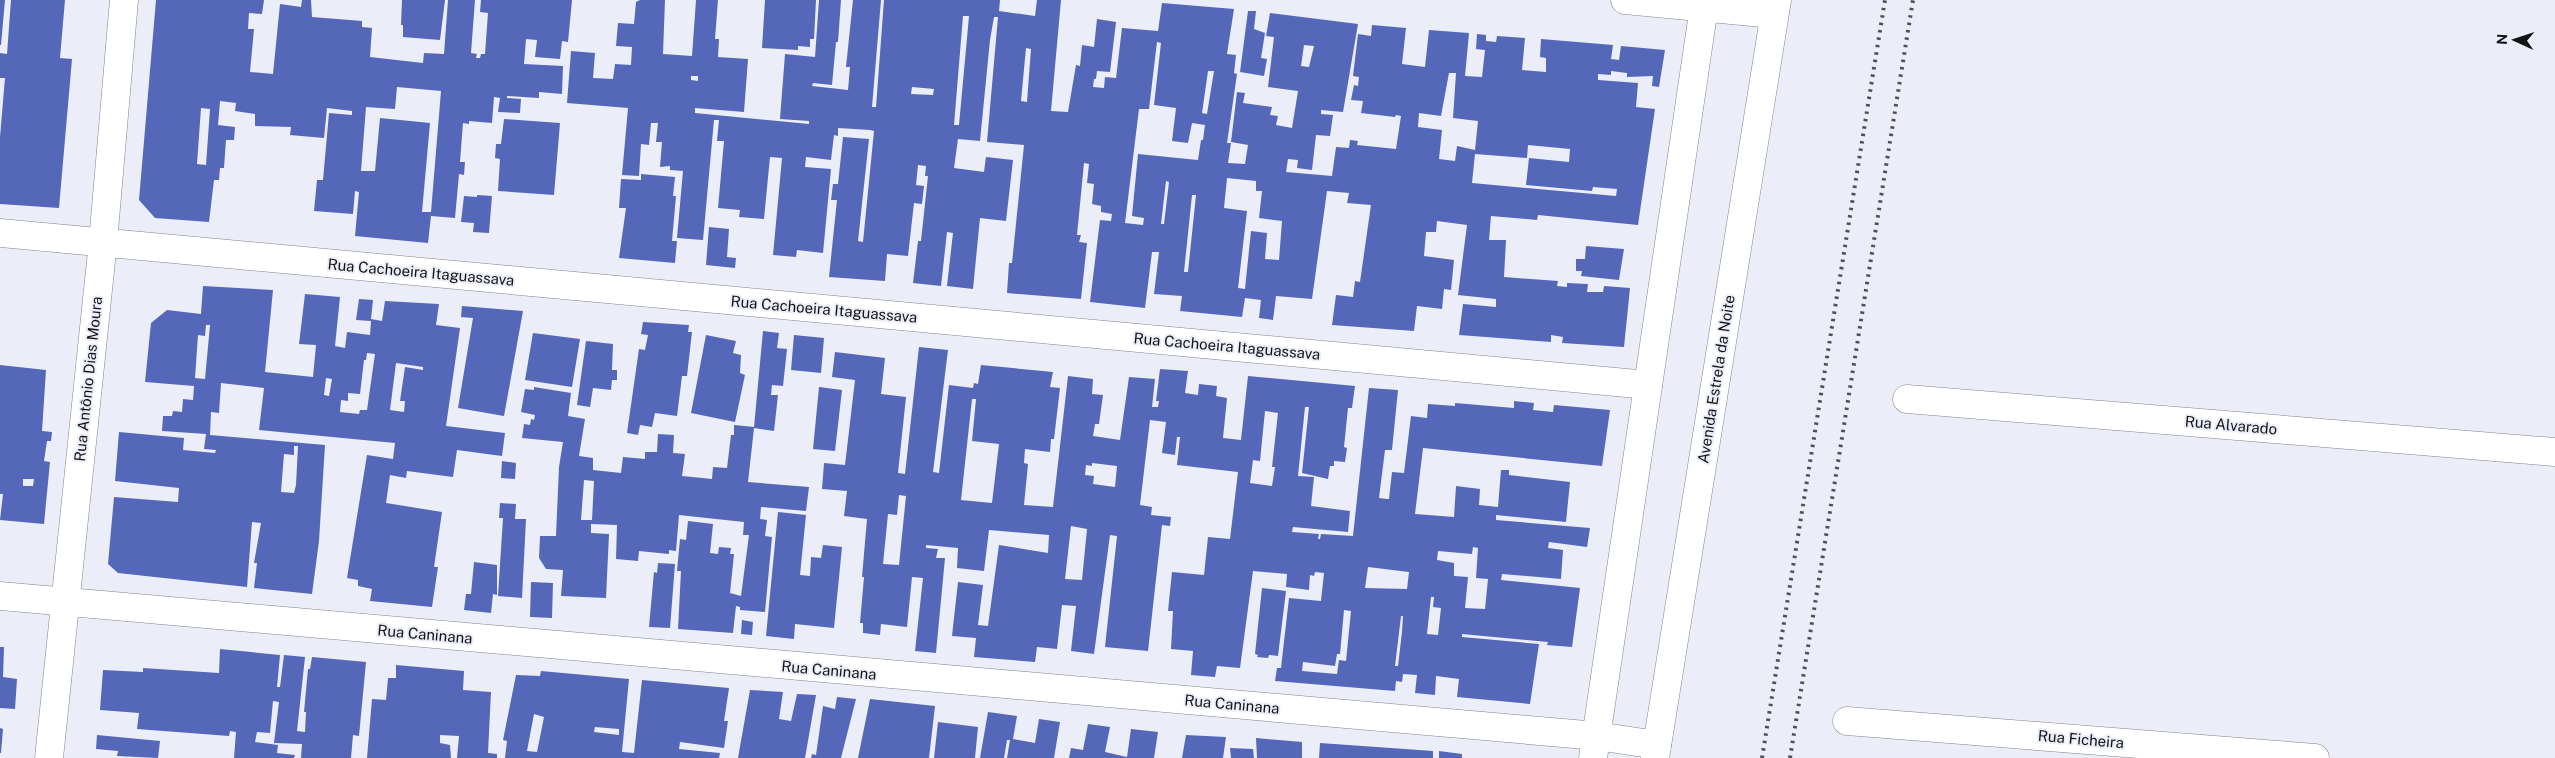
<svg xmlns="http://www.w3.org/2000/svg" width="2555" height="758" font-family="'Public Sans',sans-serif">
  <rect width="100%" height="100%" fill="#ebeef8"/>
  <path fill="#5567b8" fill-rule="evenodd" d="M0,0H5L1,45H0Z
    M11,0H65L60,58L72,59L59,208L0,204V137L5,78H0V53L7,54Z
    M156,0H264L262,14L249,13L248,29H254L250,72L273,74L280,4L301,7L302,0H311L312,17L362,21V27L372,28L370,57L423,63L424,53L444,54L448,0H475L471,53L477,54L476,58H480L481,54H485L488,13L480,12L481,0H572L568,42L562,41L560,59L535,57L537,40L526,39L524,64L563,66L562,94L539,92V98L507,96V98L521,99L520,113L498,112L500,98L494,97L492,123L469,121V124L463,123L460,162H465L464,175L459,174L455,218L431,216L428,243L355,236L359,192L355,191L353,214L314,211L317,180H323L329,113L352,115V111L327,108L324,138L290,135L291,127L255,126V114L235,111L236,103L220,101L218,125L235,127L234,140H226L224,168H220L219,180H214L209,222L155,218L139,200ZM397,87L441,91L431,212H422L430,123L380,118L375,171H361L366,107L395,109ZM201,108L210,109L206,165L197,164Z
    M402,0H445L440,40L403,37V25H401Z
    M640,0H665L663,54L692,56L696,0H718L715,39H719L718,57L748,59L744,112L695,108V113L809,124V121L780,119L785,54L815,57L819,0H841L838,42H836L832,85L813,83L812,86L848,90L850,67H846L853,0H881L872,107H876L884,0H1000L999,11L1035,16L1037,0H1061L1051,111L1068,112L1076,65L1080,66L1082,45L1094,47L1097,19L1116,22L1110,72L1097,71L1096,79H1094L1093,87L1104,88L1105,77L1116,78L1122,28L1158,31L1162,3L1234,9L1227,54L1236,55L1234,73L1237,74L1227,143H1231L1228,163L1245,164L1248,145L1231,142L1237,92L1245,93L1243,103L1272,107L1270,115L1278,116L1276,125L1292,128L1298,91L1268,87L1274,37L1266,36L1270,13L1358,24L1343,112L1321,110V114L1333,115L1330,136L1316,135L1312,170L1297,168L1298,160L1288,159L1286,172L1332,176L1336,147L1349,148L1350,140L1358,141L1357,145L1396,149L1401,116L1396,115L1395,117L1361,113L1363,101L1351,100L1354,85L1358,86L1359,77L1353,76L1358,34L1371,36L1372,25L1406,28L1402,64L1425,67L1429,30L1469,33L1465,76L1482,77L1485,50L1476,49L1477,34L1486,35V41L1496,42L1497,36L1525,38L1522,70L1546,72V58L1540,57L1541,39L1613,45L1611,59L1619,60L1621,46L1665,50L1659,87L1652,86L1653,76L1627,77V73L1611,71V75L1598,74V80L1638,83L1636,107L1655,109L1638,225L1538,215L1537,220L1491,216L1489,240H1506L1504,277L1558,281L1557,286L1567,287V283L1588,284L1587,292H1603L1604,286L1630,288L1624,347L1562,343L1563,337L1551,335V342L1459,335L1463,304L1496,307V299L1458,295L1467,225L1437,221L1436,232H1426L1424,256L1454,260L1451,290L1444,289L1442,309L1417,306L1414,331L1332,325L1336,295L1353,297L1355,281L1360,282L1371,205L1347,203L1349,193L1327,191L1312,299L1276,296L1273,320L1259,318L1261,300L1245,298L1242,317L1180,311L1182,296L1154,294L1159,252H1152L1145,308L1090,302L1100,220L1111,221L1112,214L1101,212V206L1092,204L1094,184L1087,183L1089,164L1084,163L1077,235H1081L1079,242L1087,243L1081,299L1007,293L1009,263H1012L1024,145L987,142L998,17H994L990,40L980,141L958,139L954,168L984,172L986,157L1013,160L1006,221L980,218L973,289L947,286L953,233L947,232L941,286L913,283L918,241H921L928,176H925L926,166L918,165L916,185L924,186L922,204L914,203L908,256L887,254L885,281L829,277L837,200H831L833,184H838L843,137L869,139L858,241L863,242L874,131L870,130L838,128V136L834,135L831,160L806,157L805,167L831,169L823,253L797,250L796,257L773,255L782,158L770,157L764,219L739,217L740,210L718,208L724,141H717L719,120H714L703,240L677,238L683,171L670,170V166L660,167L662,142H656L658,123H651L649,145L641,144L639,176L622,175L628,108L567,103L571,51L595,53L593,78L613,79L615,64L631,65L632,47L616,46L618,23L634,24L636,2ZM963,16H969L967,38L959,125H954ZM1157,42L1161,43L1154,105L1176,108L1172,141L1188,143L1192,123L1205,125L1203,140H1201L1198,160L1138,154L1132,216L1144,218L1143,225L1125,223L1139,109H1149ZM1304,45L1314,46L1309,67L1301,66ZM1026,48L1031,49L1027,102L1021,101ZM1208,71H1214L1207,114L1202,113ZM1449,73H1456L1453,118L1478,121L1475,150L1457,146L1455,161L1439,159L1442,130L1418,127L1419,113L1441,116ZM691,76H698V81L691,80ZM912,87L934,89L933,95L911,94ZM1528,145L1570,149L1569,162L1529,158L1526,185L1592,191L1593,187L1617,189L1616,196L1472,183L1475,154L1527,158ZM1227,178L1256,181V191H1262L1259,218L1282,221L1279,260L1265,259L1267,233L1251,231L1245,289L1238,288L1247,211L1224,208ZM1166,181L1169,182L1164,224H1161ZM1192,195H1196L1188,272H1184Z
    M765,0H816L814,39H810V47L798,46V50L762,48Z
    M1248,11H1256L1254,29L1265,33L1261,58L1267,59L1264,76L1240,72Z
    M504,119L560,123L554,195L498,191L500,159L495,158L496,144H501Z
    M641,174L675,177L673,196H676L672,241H677L675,263L619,258L626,208H619L621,179L641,180Z
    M477,195L492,196L489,233L473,232L474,223L461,222L464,196L477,197Z
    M709,227L729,229L727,257L736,258L735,268L706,265Z
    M1586,246L1624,249L1619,280L1581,276L1582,271H1576V259H1585Z
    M203,286L273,290L265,372L313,377L316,345L299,344L305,294L340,297L335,346L345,348L347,332L370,335L371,321L356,320L359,299L373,300L371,319L382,321L385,301L439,304L436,325L460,328L446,426L505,433L502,456L457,450L453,477L407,471L406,478L390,475L386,503L442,512L434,567H438L432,607L370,601L372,589L358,586V580L347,578L367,455L393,459L395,443L259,430L264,388L221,383L219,413L211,412L210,435L325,445L319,541L312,594L254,588L257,563H254L261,523L252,522L247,587L118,573L108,564L114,497L178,502L179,488L115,481L119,432L184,438L183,450L215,453L216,450L204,449L206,434L162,431L163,416H172L173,411L182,412L183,399L193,400L194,386L145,382L151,323L167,310L201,314ZM206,325H210L205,379L195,378L198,335L205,336ZM367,353L375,354L367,410H360L359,414L340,412L341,400L348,401V393L360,394L364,360H366ZM396,363L423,367V370L405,367L400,401H405L404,412L390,410ZM326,378L332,379L329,396L324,395ZM294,446H298L296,485L294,493L281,492L284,454L294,455Z
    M462,306L523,311L504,416L458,408L473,318L461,317Z
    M643,322L689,325L688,332H692L687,376H682L677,416L655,413L652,427L640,425L638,435L627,433L639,349L645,350L648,335L641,334Z
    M763,331L779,333L777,348L787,349L783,386L772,385L771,395H778L774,431L754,428L748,482L809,487L806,511L761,507L760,519L767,520L765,536L772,537L765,612L740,610V607L736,606L733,633L678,629L681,571H677L680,539L686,540L688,521L713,524L710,553L718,554L719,547L731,548L730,554H734L730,593L741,596L749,535H743L744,522L679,515L676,551L669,550V554L639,551L638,561L616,559L617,525L591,524V533L609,534L606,598L561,596L563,570L546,569L539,558L540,536H556L559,467L563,442L522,438L524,424L530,425L531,419L534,420L535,415L521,412L525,389L534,390V387L571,393L568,416L585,419L579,456L593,458V470L621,473L623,457L645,459V452H657L658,434L674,435L673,453L685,454L682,476L712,479L713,467L727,468L731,435H734V425L754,427ZM584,480L594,481L592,520H581Z
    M533,333L580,339L572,387L525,380Z
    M706,335L736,341L733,353L741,355L740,373L745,375L735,422L691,413Z
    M794,335L824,338L821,373L791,370Z
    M586,341L613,344L612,370H617V380H612L611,390L593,388L590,407L577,405Z
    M919,347L948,350L933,472L939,473L949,385L973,388L974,383L978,384L981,365L1053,372L1050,387L1060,388L1054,439H1051L1050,452L1025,449L1024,463L1028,464L1024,505L1053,507L1068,376L1093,379L1092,394L1103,395L1099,424H1095L1093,436L1120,440L1129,377L1155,379L1152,407H1158L1159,401H1156L1160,369L1188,371L1185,393L1198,395L1199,384L1217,386L1216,396L1227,398L1223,438L1241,440L1248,376L1355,386L1352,408H1348L1344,447L1347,448L1345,462L1334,461V466H1330L1328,479L1302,473L1309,407H1305L1298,476L1314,477L1311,506L1350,511L1348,532L1293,527L1292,532L1319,534L1318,539H1320L1321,534L1353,536L1369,388L1398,390L1392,450H1385L1379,498L1387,499H1389L1392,472L1404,473L1411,416L1427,418L1428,404L1455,406V403L1514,408V401L1534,403L1533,410L1553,412L1554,405L1610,410L1602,466L1423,448L1415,514L1454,517L1456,486L1480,489L1479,505L1498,507L1501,470H1509V475L1570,482L1566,522L1496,515V520L1590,528L1587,547L1549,542L1548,548L1563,550L1561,579L1502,574L1501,580L1580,588L1572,647L1547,645L1548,642L1462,634V637L1539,644L1530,704L1457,697L1459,679L1436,676L1435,695L1415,693L1417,675L1403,674L1402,682L1396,681L1395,691L1275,681L1277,668H1281L1289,598L1321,601L1324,573L1315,572L1314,576L1310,575L1309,590L1286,587L1287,574L1253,571L1240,668L1217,666L1215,677L1191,675L1193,651L1171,649L1173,611H1168L1172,572L1204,575L1208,537L1230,539L1238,472L1177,465L1180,437H1177L1175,455L1162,453L1166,422L1150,420L1140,505L1152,507L1151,515L1171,517L1170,526L1162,525L1148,651L1105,647L1117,536L1110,535L1094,654L1071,651L1076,606L1062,605L1057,649L1037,647L1035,662L974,657L976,638L952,636L958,582L983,585L978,625L988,626L999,545L1048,553L1049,535L989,530L984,571L957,568L958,548L926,545V548L938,549L936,558H945L936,653L915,651L923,578L912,577L907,627L881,624L880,635L863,633V623H860L864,577H862L867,519L844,516L847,491L822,489L824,463L845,465L855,380L832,377L835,352L885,358L881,394L906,397L898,473L905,474ZM972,399H976L972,441L999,444L992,503L961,500ZM1265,411L1278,413L1272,467H1275L1272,486L1250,483L1253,460L1260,461ZM1092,463L1117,466L1115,487L1093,484L1094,476L1085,475L1086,465L1092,466ZM899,495L906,496L899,565L883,564L888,514L897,515ZM1071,526L1087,529L1082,580L1065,579ZM1473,547L1478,548L1476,578L1488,579L1485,609L1465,608L1468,577L1454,576V563L1437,560L1438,551L1472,554ZM1368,567L1409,572L1407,589L1365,588ZM1431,597H1434L1433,607L1441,608L1438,635L1427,634ZM1344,610L1351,611L1346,661L1339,660L1337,674L1302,671L1303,662L1335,666L1337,654H1340ZM1401,616H1403L1402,632L1398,666H1395Z
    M0,365L46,370L42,431L52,432L51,441H47L44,461L50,462L44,524L0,520L3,494H0ZM23,479H34L33,486H23Z
    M819,387L842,390L835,451L813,449Z
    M502,461L516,463L515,479L501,478Z
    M500,503L516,504L515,519H526L522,598L498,596L503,518H499Z
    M778,512L806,515L800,575L810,576L811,557L821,558L823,545L842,547L834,628L795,624L794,639L766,636Z
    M474,562L497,565V595L493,594L491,613L464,610L466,594H471Z
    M658,563L675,564L670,628L649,627L654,572L657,573Z
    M531,582L553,583L552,618L530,617Z
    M1262,588L1286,591L1278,656L1269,655L1268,658L1257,657L1258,655L1255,654Z
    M742,620L753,622L752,635L741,634Z
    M0,647H4L3,677L17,679L15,709L0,708Z
    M220,649L280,655L277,687H280L284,655L305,657L297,731L305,732L306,712H304L308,669H310L312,657L366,662L359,736L353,735L351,758H301L302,744L274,743L279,702L273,701L270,733L257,732L255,742L278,745L277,753L295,755L294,758H234L236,732L230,731L229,736L137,729L139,713L100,710L103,670L143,672V668L219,673Z
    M396,665L464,671L463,690L491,692L488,753L497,754V758H457L459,736L440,735V743L450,745L451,758H367L372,699L386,700L388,678H396Z
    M541,671L629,679L622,752L634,753L642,680L729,688L724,721H728L724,748L680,742L679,749L720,753L719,758H505L507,741L503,740L516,675L540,676ZM534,714L544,717L537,752L527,751ZM595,727L619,729V735L594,732Z
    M750,690L783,692L779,719L791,721L797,694L816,695L805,758H738Z
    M837,697L856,699L841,758H811L812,754L816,755L823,706L835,709Z
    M870,699L935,706L929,758H858Z
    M988,712L1017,716L1013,739L1035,743L1039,719L1060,722L1054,758H1007L1010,740H1007L1004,758H980Z
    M938,722L978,727L975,758H934Z
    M1088,724L1110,727L1105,752L1127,757L1131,729L1158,732L1154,758H1069L1071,748L1083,750Z
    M0,728L3,729L1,753H0Z
    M97,735L160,741L158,758L117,756L118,751L96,749Z
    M1186,735L1226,737L1223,758H1182Z
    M1256,738L1302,742V758H1257Z
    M1320,743L1433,751V758H1319Z
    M1230,748L1253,749L1254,758H1231Z
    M1439,751L1462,754V758H1439Z"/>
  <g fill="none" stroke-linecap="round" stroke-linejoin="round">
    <defs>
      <path id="minor" d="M1625,0L1774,14
        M0,233L1648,385
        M1907,399L2555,452
        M0,596L1597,736L1657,745
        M1847,721L2315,758
        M49,758L103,242L124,0"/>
      <path id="tertiary" d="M1593,758L1705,0
        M1655,758L1777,0"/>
    </defs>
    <use href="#minor" stroke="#81848d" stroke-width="29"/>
    <use href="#tertiary" stroke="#81848d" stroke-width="29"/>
    <use href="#minor" stroke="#fff" stroke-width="28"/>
    <use href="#tertiary" stroke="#fff" stroke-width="28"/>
    <path stroke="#4e5054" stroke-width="4" stroke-dasharray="2.5 5" stroke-linecap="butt" d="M1762,758L1885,0
      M1790,758L1913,0"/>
  </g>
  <g text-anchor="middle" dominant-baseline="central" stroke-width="4" stroke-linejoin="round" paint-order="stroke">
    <g font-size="15" fill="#121316" stroke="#ebeef8">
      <text transform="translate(421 272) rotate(5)">Rua Cachoeira Itaguassava</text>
      <text transform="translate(824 309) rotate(5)">Rua Cachoeira Itaguassava</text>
      <text transform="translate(1227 346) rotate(5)">Rua Cachoeira Itaguassava</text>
      <text transform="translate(88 379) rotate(-84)">Rua Antônio Dias Moura</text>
      <text transform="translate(1716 379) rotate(-81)">Avenida Estrela da Noite</text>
      <text transform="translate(2231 425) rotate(5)">Rua Alvarado</text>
      <text transform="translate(425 634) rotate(5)">Rua Caninana</text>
      <text transform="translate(829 670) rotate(5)">Rua Caninana</text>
      <text transform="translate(1232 704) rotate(5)">Rua Caninana</text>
      <text transform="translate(2081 739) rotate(5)">Rua Ficheira</text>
    </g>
  </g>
  <g transform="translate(2515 40) rotate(273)" stroke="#ebeef8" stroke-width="4" paint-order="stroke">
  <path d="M0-4L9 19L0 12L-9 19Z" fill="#121316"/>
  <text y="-8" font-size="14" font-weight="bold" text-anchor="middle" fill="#121316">N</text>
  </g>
</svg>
